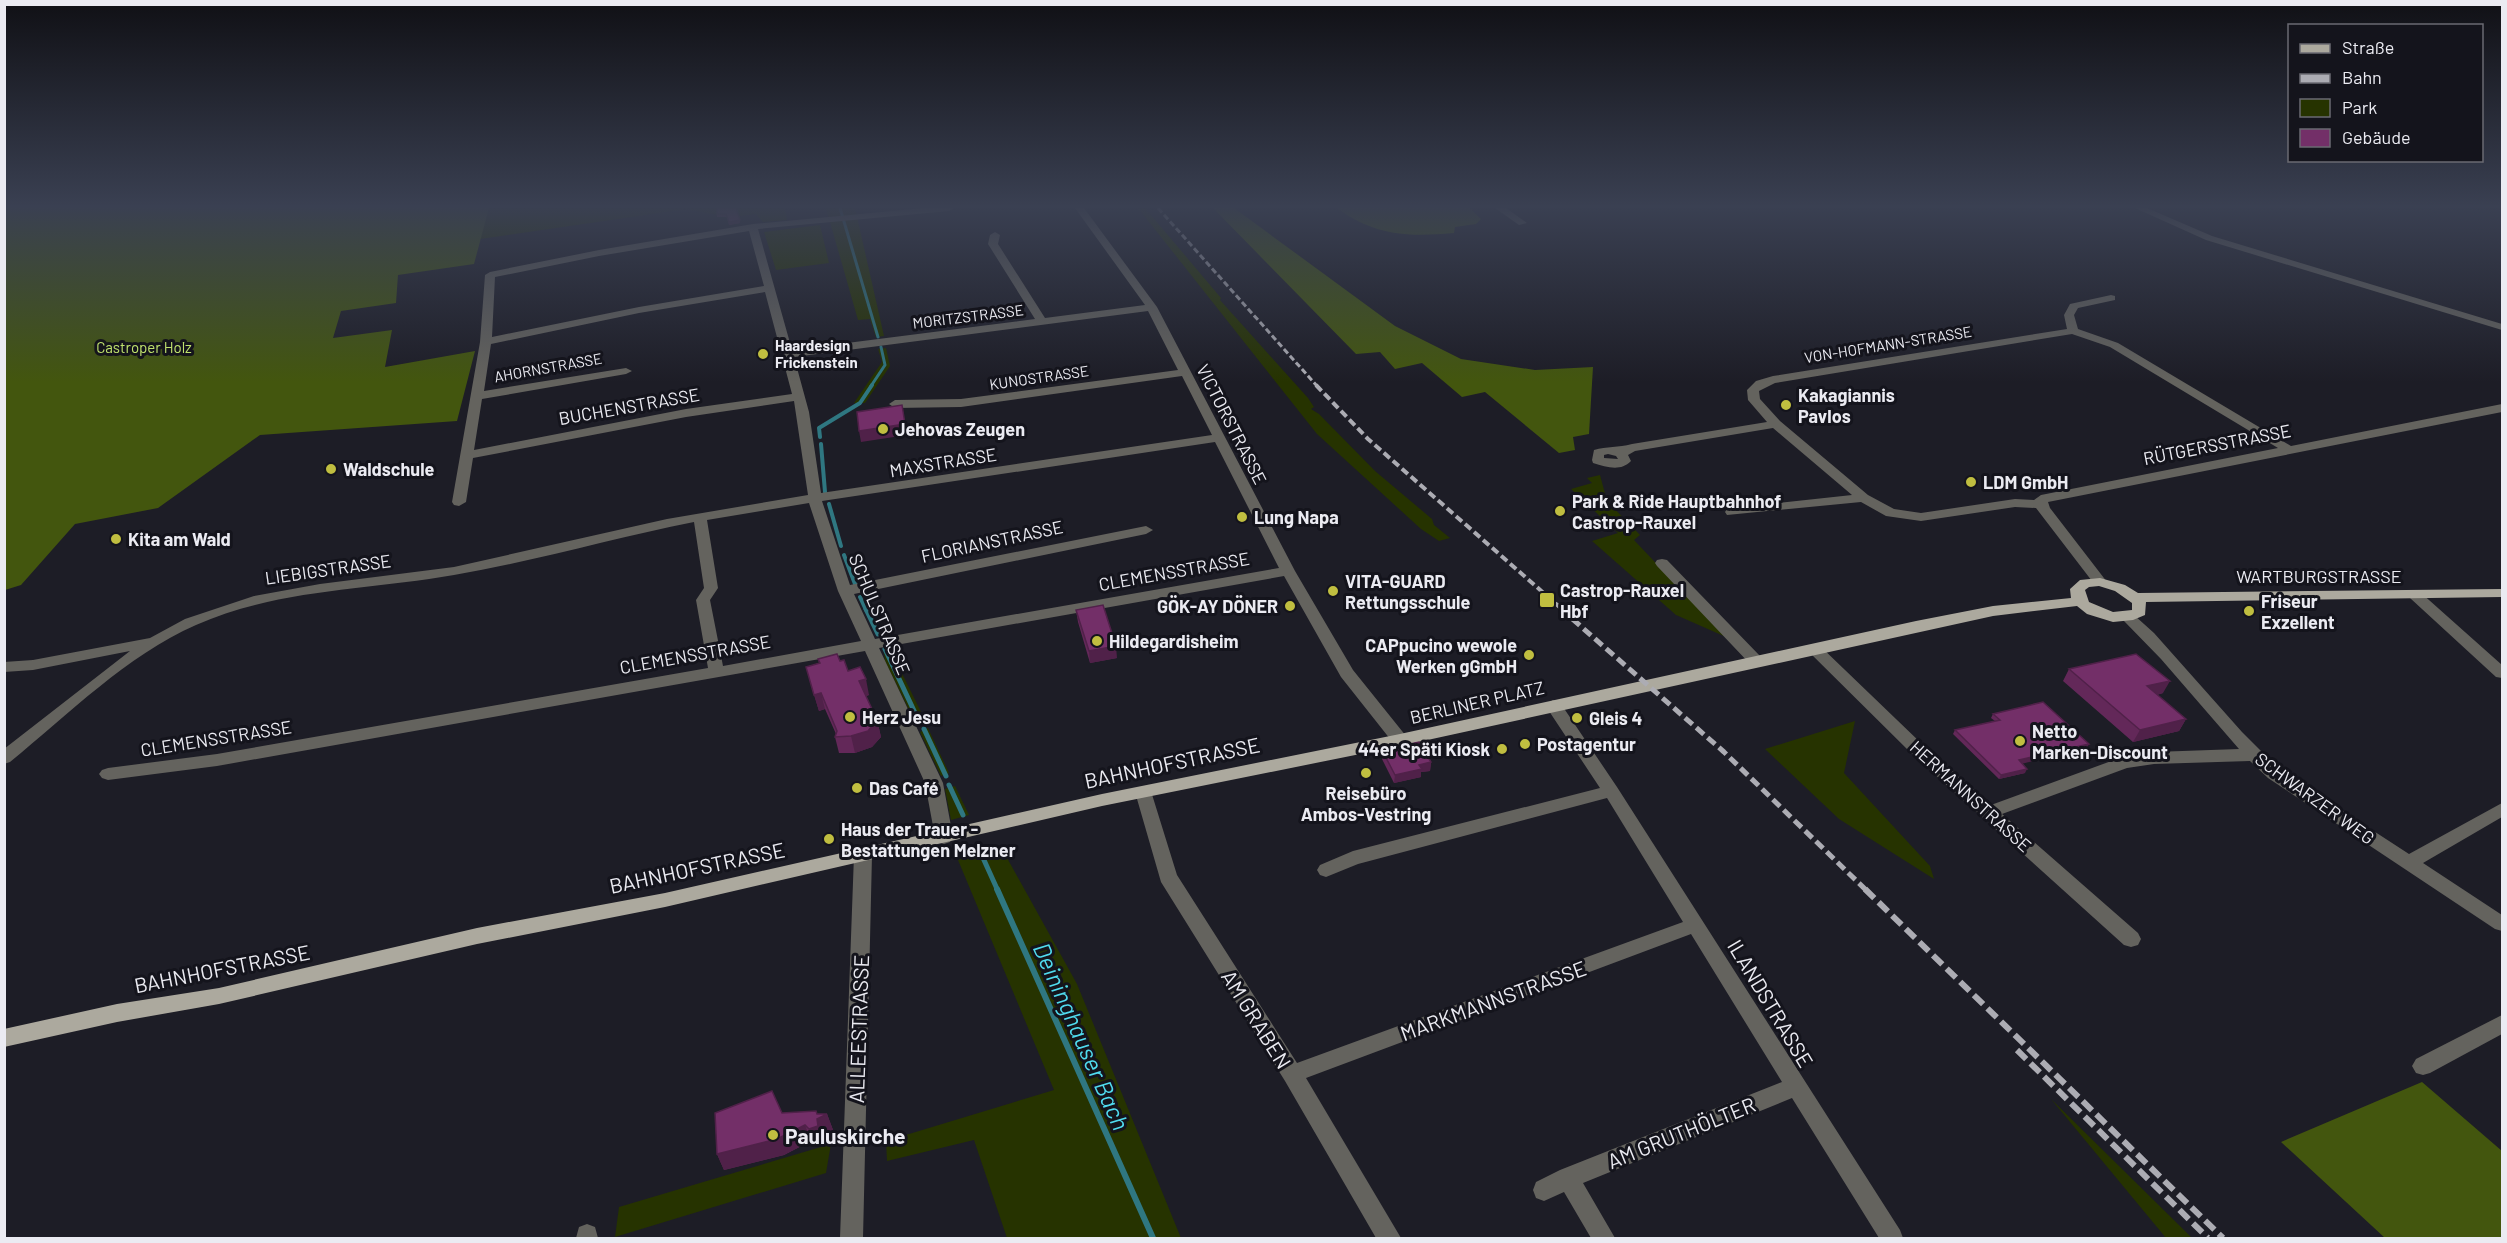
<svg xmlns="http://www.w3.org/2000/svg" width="2507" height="1243" font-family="Barlow,sans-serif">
  <rect width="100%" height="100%" fill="#1d1d26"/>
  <path fill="#263300" d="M489,208H785L787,220L763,222L756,214L729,217L686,209L480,239Z
    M826,208H855L884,336L876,337L870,319L858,320Z
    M1138,208H1145L1221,298L1220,300L1308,398L1314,407L1311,409L1319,414L1375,471L1432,519L1434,525L1450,538L1439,541L1421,529L1317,434Z
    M820,225L829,263L776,270L764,232Z
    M886,348L890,366L865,403H854L882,362L878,349Z
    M1600,475L1607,501L1640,535L1634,540L1726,637L1676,615L1592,541L1618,533L1571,489L1592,483L1587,478Z
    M890,649L921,712L912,716L885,661L884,652Z
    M1855,721L1844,773L1930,866L1934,879L1839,819L1765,749Z
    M928,728L949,773L941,776L920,732Z
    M955,786L969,815L951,820L945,789Z
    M1001,847L1077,984L1181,1238H1007L974,1140L887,1161L886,1141L1054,1090L958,860Z
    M2051,1099L2185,1231L2192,1238H2166Z
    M831,1144L826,1173L615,1237L619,1207Z"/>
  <path fill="#43560e" d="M5,208H489L474,264L398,275L396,303L341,311L333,338L392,330L385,367L475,351L457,421L260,435L158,508L75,524L21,585L5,590Z
    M1213,208H1234L1395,326L1461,359L1535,370L1593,367L1589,434L1573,437L1575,450L1559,453L1485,392L1462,397L1422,363L1395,369L1380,352L1356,354Z
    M1337,208H1470L1481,219L1476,224L1455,227L1454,233C1408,237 1375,236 1337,208Z
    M2422,1082L2502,1151V1238H2385L2281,1142Z"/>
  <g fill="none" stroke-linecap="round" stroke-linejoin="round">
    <path stroke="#2f7781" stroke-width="3" d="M840,208L878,337
      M871,386L885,365L881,347"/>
    <path stroke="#2f7781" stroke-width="4" d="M820,437L819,428L860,403L872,385
      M821,444L825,492
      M829,504L841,546
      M844,555L855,584
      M860,597L866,610"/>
    <path stroke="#2f7781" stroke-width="5" d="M866,609L878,634
      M885,649L916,715
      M924,729L946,776
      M949,785L963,815
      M979,849L998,891"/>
    <path stroke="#2f7781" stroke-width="6" d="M997,889L1153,1238"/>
    <path fill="#64635e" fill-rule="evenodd" d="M924,208H954L949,211L758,229L792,350L1035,319L988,244L990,235L995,232L1000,235L998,244L1045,318L1145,305L1075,208H1084L1157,307L1295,571L1353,670L1406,736L1408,740L1406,744H1394L1341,677L1284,576L879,648L943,783L953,837L950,842L944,844L938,842L935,837L925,783L865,651L217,766L108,780L102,778L99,774L102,770L108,768L217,754L708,668L696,600L704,588L694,522C614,538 535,561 454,575C368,590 277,589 196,625C126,656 69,714 10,762L4,764V749L130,651L33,670L4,672V662L33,660L150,638L185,619L254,596L320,584L454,567L667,519L808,495L794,401L686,417L473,458L466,502L459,506L454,505L452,502L480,342L485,275L490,272L599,250L753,224ZM749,231L764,286L639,307L492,337L495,277L599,256ZM765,292L792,394L686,409L474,450L482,399L626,374L632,371L626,368L484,391L491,344L639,313ZM1148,311L1178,370L961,399L895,400L889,404L895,408L961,407L1182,376L1212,435L821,493L809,412L794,357ZM1215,442L1279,568L875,639L854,594L1146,534L1153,530L1146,526L850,585L822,501ZM809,503L838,591L861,641L723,666L710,600L718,588L707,520Z
      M1495,208H1506L1527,223L1519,225Z
      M2135,208H2147L2212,236L2502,324V330L2206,240Z
      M2111,295L2115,296V300L2078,308L2074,315L2078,329L2118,343L2291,446L2502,404V412L2048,502L2050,508L2107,582L2100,586L2095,585L2036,508L2015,507L1921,521L1886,516L1861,502L1727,515L1725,512L1727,509L1732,508L1852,495L1773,428L1635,451L1628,455L1631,461C1620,472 1607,467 1593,463L1592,460L1594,450C1607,446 1618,448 1632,444L1767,422L1748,400L1747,390L1756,381L1773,376L2067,329L2064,315L2070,304ZM2072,334L2110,347L2278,448L2041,495L2034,500L2015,499L1921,513L1894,509L1868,495L1780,421L1760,399L1759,391L1775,383ZM1608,454L1616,456L1618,459L1604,458V455Z
      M1662,559L1667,560L1761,657L1764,661L1761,665H1751L1657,566L1655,563L1657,560Z
      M2415,591L2420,592L2502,665V678L2496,677L2410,598L2408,595Z
      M2129,613L2134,615L2154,633L2242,732L2280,770L2409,854L2502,803V817L2423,863L2502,915V931L2495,929L2268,778L2250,761L2154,764L2127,768L2002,814L2138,933L2141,939L2138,945L2131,947L2124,945L1910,752L1806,649L1809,645H1819L1922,744L1991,805L2125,756L2154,752L2239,749L2161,659L2124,621L2122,618Z
      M1553,700L1559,701L1617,787L1900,1230L1903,1238H1879L1792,1098L1583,1183L1615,1238H1591L1564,1192L1544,1201L1536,1198L1533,1190L1536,1182L1560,1170L1782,1082L1691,934L1306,1078L1401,1238H1376L1285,1081L1161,882L1135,792L1138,788H1150L1177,875L1297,1063L1683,922L1607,798L1358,864L1326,877L1320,875L1317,870L1320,865L1353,851L1600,788L1545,705Z
      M863,848L869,850L872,855L863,1238H840L854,855L857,850Z
      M2502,1015V1034L2430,1073L2423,1075L2416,1073L2412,1066L2416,1059Z
      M587,1224L595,1227L598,1238H576L579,1227Z"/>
    <path fill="#aca99e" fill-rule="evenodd" d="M2100,578L2125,585L2138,593L2502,589V597L2146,602L2145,615L2133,620L2113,622L2087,614L2077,606L1993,616L1400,746L1102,806L665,907L477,944L219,1004L117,1022L4,1047V1029L117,1004L219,988L477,928L665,893L1102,794L1400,734L1916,621L1993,606L2071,598L2070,589L2080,580ZM2099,586L2115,591L2132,603V610L2113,612L2089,602L2085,590L2089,587Z"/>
    <path stroke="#acacb3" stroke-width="3" stroke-dasharray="6 3" stroke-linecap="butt" d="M1158,208L1317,386"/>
    <path stroke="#acacb3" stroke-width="4" stroke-dasharray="8 4" stroke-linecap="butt" d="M1316,385L1368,439L1563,610"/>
    <path stroke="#acacb3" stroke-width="5" stroke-dasharray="10 5" stroke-linecap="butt" d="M1561,609L1724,752L1867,891"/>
    <path stroke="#acacb3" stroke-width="6" stroke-dasharray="13 6" stroke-linecap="butt" d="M1865,889L2223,1238
      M2017,1050L2208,1238"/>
  </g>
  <path fill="#632859" d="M717,208L740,223L729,225L727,217H717Z
    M1076,610L1117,658L1090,663L1078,622Z
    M818,659L840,661L869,695L866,696L877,720L881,737L872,747L855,753H839L835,737L836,734L825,709L819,711L806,667L819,663Z
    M2069,669L2163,693L2157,695L2186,719L2179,731L2133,742L2063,681Z
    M1993,714L2087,748L2022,763L2025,773L1999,779L1953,734L1955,730L1995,721L1991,718Z
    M1382,750L1431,762L1430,771L1421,772V777L1394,783L1382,759Z
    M782,1113L827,1114L833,1130L823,1135L824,1143L815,1146L811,1141L784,1155L724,1170L717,1154Z"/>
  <path fill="#502149" d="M740,220V223L729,225V222Z
    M902,405L907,435L861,442L859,431Z
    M1116,646L1117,658L1090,663L1089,651Z
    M866,679L869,695L863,697L859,681Z
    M2170,681L2163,693L2141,699L2147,686Z
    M821,693L825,709L819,711L814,695Z
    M2186,719L2179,731L2133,742L2140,730Z
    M877,720L881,737L872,747L855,753L851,736Z
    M2089,744L2087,748L2017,765L2019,760Z
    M1431,762L1430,771L1421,772V777L1394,783L1395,775L1419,765Z
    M2027,769L2025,773L1999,779L2001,775Z
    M816,1111L819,1118L827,1114L833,1130L823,1135L824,1143L815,1146L809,1129Z
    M805,1125L811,1141L784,1155L724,1170L717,1154Z"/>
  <path fill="#732f68" stroke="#502149" stroke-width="1.5" d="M717,208H736L740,220L729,222L726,214H717Z
    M902,405L905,424L859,431L857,412Z
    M1103,605L1116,646L1089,651L1076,610Z
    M837,654L840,661L844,660L848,671L860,667L866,679L859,681L877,720L868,731L851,736L835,737L837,731L821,693L814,695L806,667L820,663L818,659Z
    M2136,654L2170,681L2147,686L2186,719L2140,730L2069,669Z
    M2043,702L2089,744L2019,760L2027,769L2001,775L1955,730L2000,720L1993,714Z
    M1419,742L1431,762L1419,765L1422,769L1395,775L1382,750Z
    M772,1091L782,1113L816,1111L817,1114H827L817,1119L818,1126L809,1129L805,1125L777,1139L717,1154L715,1113Z"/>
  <linearGradient id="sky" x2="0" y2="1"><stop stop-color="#101015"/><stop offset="0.54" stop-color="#3a4052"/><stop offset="1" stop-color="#3a4052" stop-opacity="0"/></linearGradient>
  <rect width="2507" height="382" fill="url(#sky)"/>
  <g fill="#c0be40" stroke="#14141c" stroke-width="2">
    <circle cx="763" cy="354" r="6"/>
    <circle cx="1786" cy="405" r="6"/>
    <circle cx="883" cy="429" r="6"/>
    <circle cx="331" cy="469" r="6"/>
    <circle cx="1971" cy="482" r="6"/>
    <circle cx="1560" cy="511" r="6"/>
    <circle cx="1242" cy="517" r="6"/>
    <circle cx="116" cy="539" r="6"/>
    <circle cx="1333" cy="591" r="6"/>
    <rect x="1539" y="592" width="16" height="16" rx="3"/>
    <circle cx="1290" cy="606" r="6"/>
    <circle cx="2249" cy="611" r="6"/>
    <circle cx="1097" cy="641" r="6"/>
    <circle cx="1529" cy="655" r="6"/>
    <circle cx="850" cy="717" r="6"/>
    <circle cx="1577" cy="718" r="6"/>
    <circle cx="2020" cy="741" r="6"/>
    <circle cx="1525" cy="744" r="6"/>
    <circle cx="1502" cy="749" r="6"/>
    <circle cx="1366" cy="773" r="6"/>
    <circle cx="857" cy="788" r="6"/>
    <circle cx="829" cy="839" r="6"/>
    <circle cx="773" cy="1135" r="6"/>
  </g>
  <g text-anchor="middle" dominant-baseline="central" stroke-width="6" stroke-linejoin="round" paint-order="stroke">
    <g font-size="15" fill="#ebebf2" stroke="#14141c">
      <text transform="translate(968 316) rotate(-7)">MORITZSTRASSE</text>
      <text transform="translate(1888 344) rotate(-9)">VON-HOFMANN-STRASSE</text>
      <text transform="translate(548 367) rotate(-10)">AHORNSTRASSE</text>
      <text transform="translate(1039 377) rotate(-8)">KUNOSTRASSE</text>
    </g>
    <g font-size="15" font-weight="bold" fill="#ebebf2" stroke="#14141c" text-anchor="start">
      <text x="775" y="345">Haardesign<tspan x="775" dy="17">Frickenstein</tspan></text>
    </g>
    <g font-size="15" fill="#c0e36e" stroke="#14141c">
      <text x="144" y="347">Castroper Holz</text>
    </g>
    <g font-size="18" font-weight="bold" fill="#ebebf2" stroke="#14141c" text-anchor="start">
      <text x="1798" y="395">Kakagiannis<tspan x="1798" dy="21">Pavlos</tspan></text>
      <text x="895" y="429">Jehovas Zeugen</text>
      <text x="343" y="469">Waldschule</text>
      <text x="1983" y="482">LDM GmbH</text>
      <text x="1572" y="501">Park &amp; Ride Hauptbahnhof<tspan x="1572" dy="21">Castrop-Rauxel</tspan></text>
      <text x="1254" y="517">Lung Napa</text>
      <text x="128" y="539">Kita am Wald</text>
      <text x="1345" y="581">VITA-GUARD<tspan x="1345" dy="21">Rettungsschule</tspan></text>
      <text x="1560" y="590">Castrop-Rauxel<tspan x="1560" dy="21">Hbf</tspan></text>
      <text x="2261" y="601">Friseur<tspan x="2261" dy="21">Exzellent</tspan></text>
      <text x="1278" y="606" text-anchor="end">GÖK-AY DÖNER</text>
      <text x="1109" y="641">Hildegardisheim</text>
      <text x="1517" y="645" text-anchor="end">CAPpucino wewole<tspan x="1517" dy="21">Werken gGmbH</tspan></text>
      <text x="862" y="717">Herz Jesu</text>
      <text x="1589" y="718">Gleis 4</text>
      <text x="2032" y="731">Netto<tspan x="2032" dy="21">Marken-Discount</tspan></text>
      <text x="1537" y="744">Postagentur</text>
      <text x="1490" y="749" text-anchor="end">44er Späti Kiosk</text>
      <text x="869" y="788">Das Café</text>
      <text x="1366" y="793" text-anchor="middle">Reisebüro<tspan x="1366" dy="21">Ambos-Vestring</tspan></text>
      <text x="841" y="829">Haus der Trauer -<tspan x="841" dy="21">Bestattungen Melzner</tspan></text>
    </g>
    <g font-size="18" fill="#ebebf2" stroke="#14141c">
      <text transform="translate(629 406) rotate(-10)">BUCHENSTRASSE</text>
      <text transform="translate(1232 424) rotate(63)">VICTORSTRASSE</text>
      <text transform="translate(2217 444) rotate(-11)">RÜTGERSSTRASSE</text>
      <text transform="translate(943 462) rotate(-9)">MAXSTRASSE</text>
      <text transform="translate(992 541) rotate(-12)">FLORIANSTRASSE</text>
      <text transform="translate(328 569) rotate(-8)">LIEBIGSTRASSE</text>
      <text transform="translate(1174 571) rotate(-10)">CLEMENSSTRASSE</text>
      <text x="2319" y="576">WARTBURGSTRASSE</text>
      <text transform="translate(880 614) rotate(67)">SCHULSTRASSE</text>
      <text transform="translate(695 654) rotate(-10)">CLEMENSSTRASSE</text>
      <text transform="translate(1477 702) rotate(-13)">BERLINER PLATZ</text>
      <text transform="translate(216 738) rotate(-9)">CLEMENSSTRASSE</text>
      <text transform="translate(1971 796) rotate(42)">HERMANNSTRASSE</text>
      <text transform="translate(2315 798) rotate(36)">SCHWARZER WEG</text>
    </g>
    <g font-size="21" fill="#ebebf2" stroke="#14141c">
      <text transform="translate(1172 762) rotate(-12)">BAHNHOFSTRASSE</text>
      <text transform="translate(697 867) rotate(-12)">BAHNHOFSTRASSE</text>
      <text transform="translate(222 968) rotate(-11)">BAHNHOFSTRASSE</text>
      <text transform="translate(1493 1000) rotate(-20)">MARKMANNSTRASSE</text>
      <text transform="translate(1771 1003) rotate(59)">ILANDSTRASSE</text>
      <text transform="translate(1257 1019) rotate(58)">AM GRABEN</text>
      <text transform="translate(858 1029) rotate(-88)">ALLEESTRASSE</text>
      <text transform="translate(1681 1132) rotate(-22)">AM GRUTHÖLTER</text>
    </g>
    <g font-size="21" font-weight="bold" fill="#ebebf2" stroke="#14141c" text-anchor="start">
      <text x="785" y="1135">Pauluskirche</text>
    </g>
    <g font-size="24" font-style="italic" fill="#50dbee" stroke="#14141c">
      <text transform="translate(1082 1036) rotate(66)">Deininghauser Bach</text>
    </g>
  </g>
  <rect width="2507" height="1243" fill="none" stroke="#ebebf2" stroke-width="12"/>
  <rect x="2288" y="24" width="195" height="138" fill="#14141c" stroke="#6a6a72" stroke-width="1.5"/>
  <rect x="2300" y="44" width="30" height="9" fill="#aca99e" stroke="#6a6a72" stroke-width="1.5"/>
  <text x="2342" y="54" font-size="18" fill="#ebebf2">Straße</text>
  <rect x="2300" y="74" width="30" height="9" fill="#acacb3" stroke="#6a6a72" stroke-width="1.5"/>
  <text x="2342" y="84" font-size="18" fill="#ebebf2">Bahn</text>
  <rect x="2300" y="99" width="30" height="18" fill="#263300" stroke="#6a6a72" stroke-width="1.5"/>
  <text x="2342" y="114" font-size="18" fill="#ebebf2">Park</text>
  <rect x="2300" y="129" width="30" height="18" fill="#732f68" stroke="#6a6a72" stroke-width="1.5"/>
  <text x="2342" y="144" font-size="18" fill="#ebebf2">Gebäude</text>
</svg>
